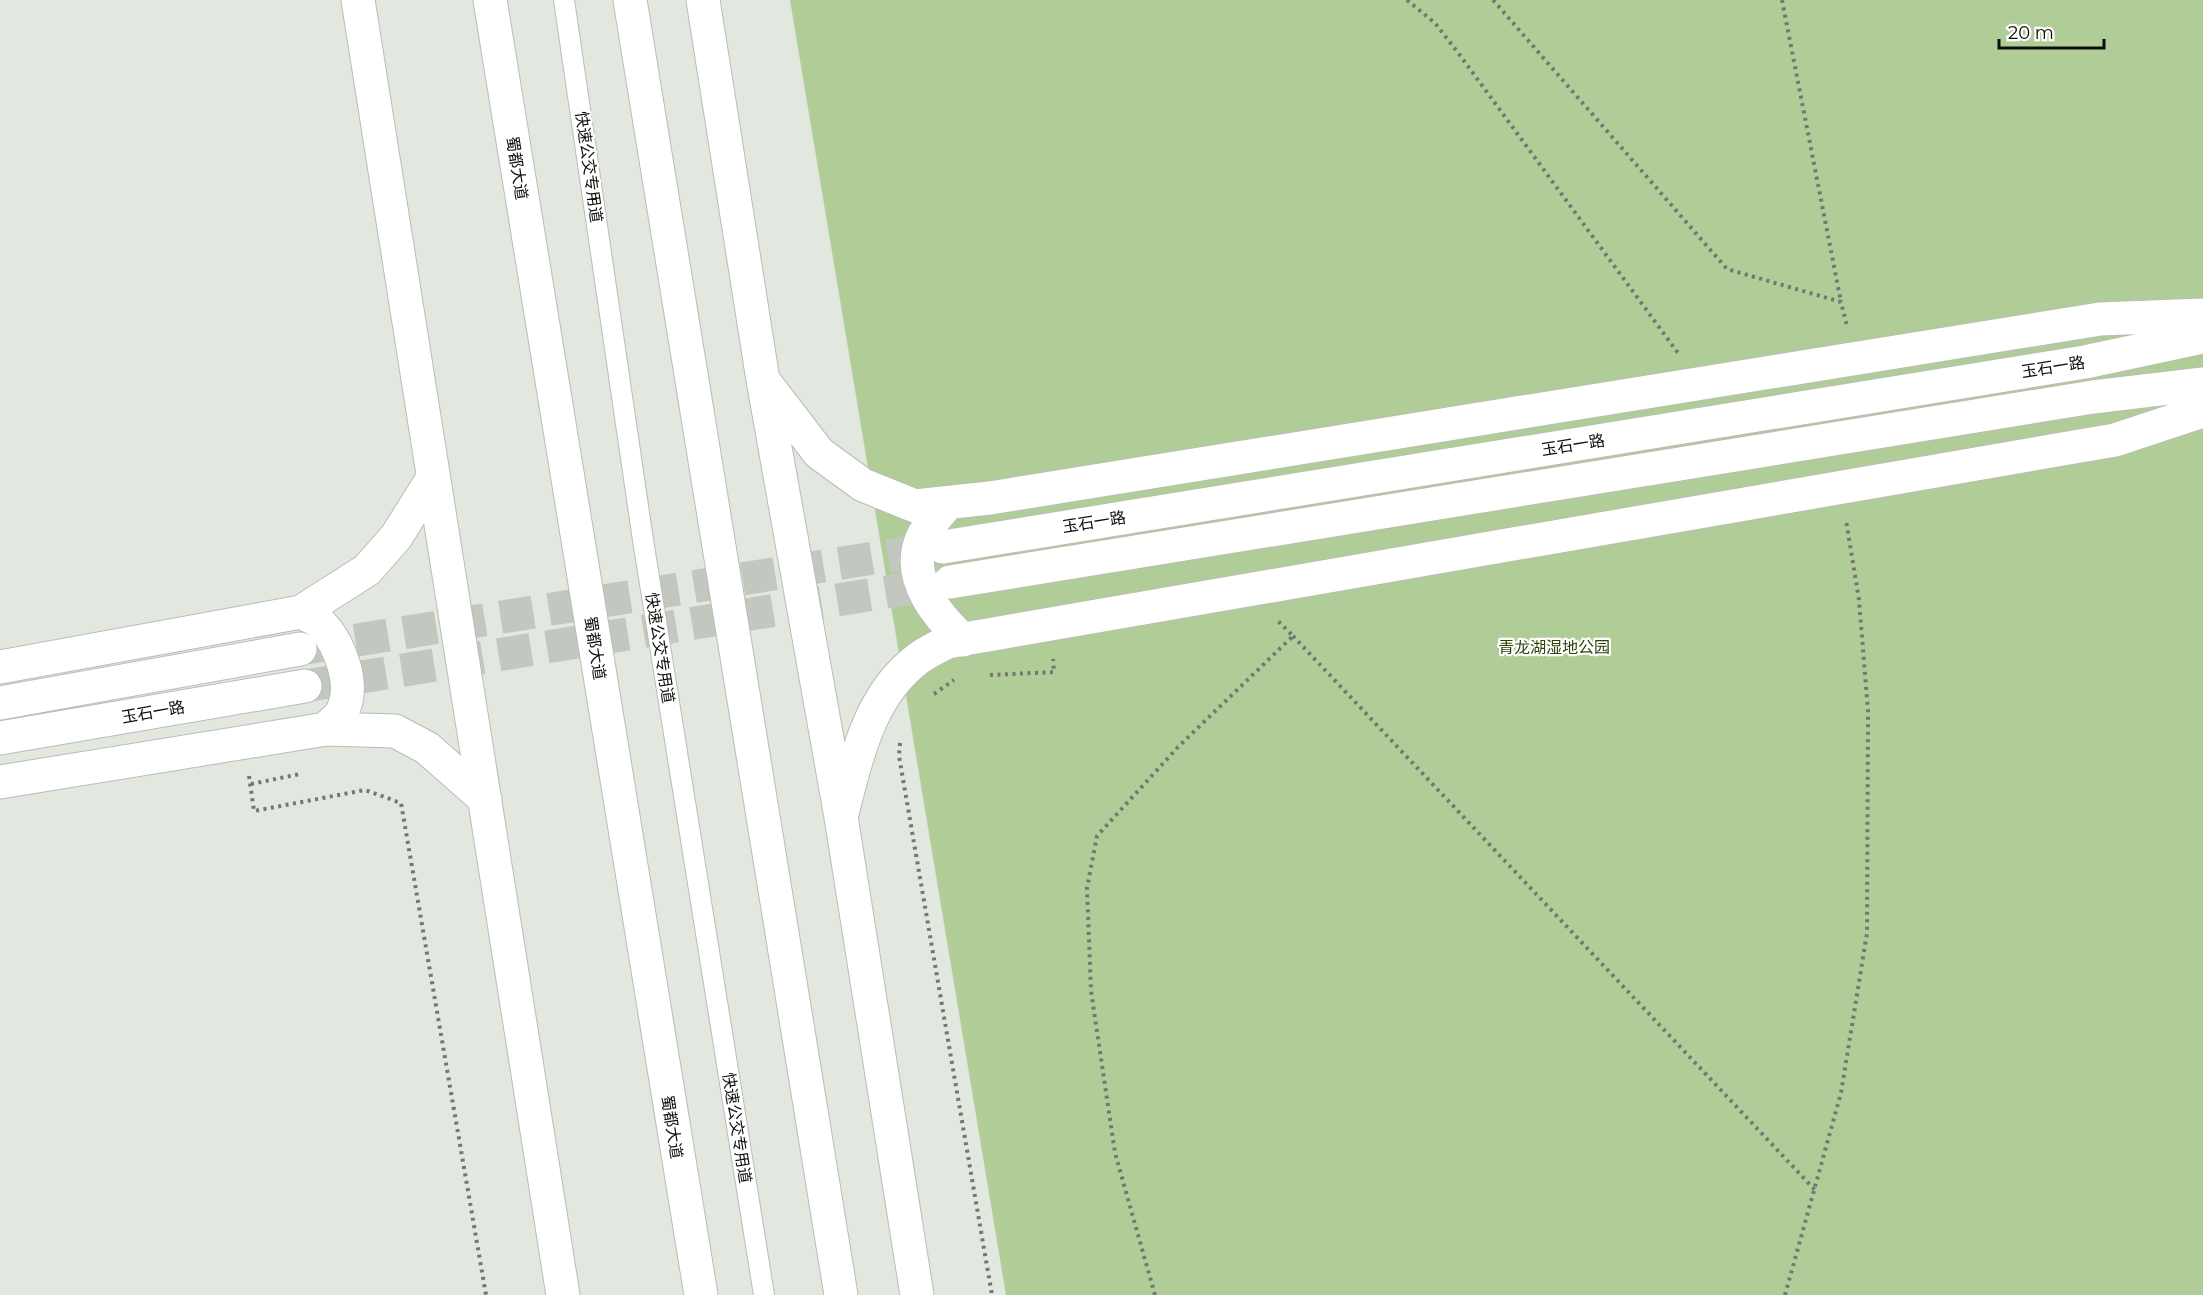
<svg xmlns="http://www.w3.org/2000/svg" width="2203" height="1295" font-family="Montserrat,'Noto Sans SC',sans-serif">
  <rect width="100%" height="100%" fill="#e2e7df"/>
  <path fill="#b1cd97" d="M790,0H2203V1295H1006Z"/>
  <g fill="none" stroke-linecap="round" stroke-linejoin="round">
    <path stroke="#c2c7c0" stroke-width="33" stroke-dasharray="33 16" stroke-linecap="butt" d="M307,648L943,547
      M305,686L949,582"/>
    <defs>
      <path id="lane" d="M564,0L643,540L764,1295"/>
      <path id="secondary" d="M358,0L563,1295
        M703,0L763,380L841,817L917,1295
        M763,380L819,453L863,485L915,506L990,498L2100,319L2203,315
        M948,503C940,513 929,524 923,536C904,576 935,614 963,640
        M943,547L2085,362L2203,337
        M950,582L2093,397L2203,384
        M301,612C308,616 317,619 321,624C340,644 356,685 342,712C339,718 330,724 326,729
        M0,667L301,612L367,570L396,537L433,478
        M0,703L300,649
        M0,738L305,686
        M0,782L326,729L395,731L427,748L485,799
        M841,817C856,761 868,695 919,658C927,652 938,647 947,642L2115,440L2203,411"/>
      <path id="highway" d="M490,0L701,1295
        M630,0L841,1295"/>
    </defs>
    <use href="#lane" stroke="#b9bdb5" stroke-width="22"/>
    <use href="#secondary" stroke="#b9bdb5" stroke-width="35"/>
    <use href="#highway" stroke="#b9bdb5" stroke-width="35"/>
    <path stroke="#737672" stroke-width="4" stroke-dasharray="3 4.5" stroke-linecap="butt" d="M1407,0L1435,23L1459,54L1678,353
      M1493,0L1727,269L1841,302L1847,326
      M1782,0L1841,302
      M1293,636L1815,1190
      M990,675L1054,672L1053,659
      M934,694L954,680
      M900,743L899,756L992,1295
      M249,776L254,811L365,790L401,803L486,1295
      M251,784L300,774
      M1155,1295L1115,1153L1091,991L1087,888L1097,836L1178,747L1293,636L1277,620
      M1785,1295L1841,1093L1867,933L1868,711L1859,600L1846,520"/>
    <use href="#lane" stroke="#fff" stroke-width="20"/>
    <use href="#secondary" stroke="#fff" stroke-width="33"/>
    <use href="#highway" stroke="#fff" stroke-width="33"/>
  </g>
  <g text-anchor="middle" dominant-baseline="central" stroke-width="4.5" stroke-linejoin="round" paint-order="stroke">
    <g font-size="16" fill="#0e0f0d" stroke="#fff">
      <text transform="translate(589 167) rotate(82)">快速公交专用道</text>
      <text transform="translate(517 168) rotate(81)">蜀都大道</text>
      <text transform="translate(2053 367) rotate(-9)">玉石一路</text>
      <text transform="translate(1573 445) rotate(-9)">玉石一路</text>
      <text transform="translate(1094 522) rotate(-9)">玉石一路</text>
      <text transform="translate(595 648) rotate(81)">蜀都大道</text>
      <text transform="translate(660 648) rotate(81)">快速公交专用道</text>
      <text transform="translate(153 712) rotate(-10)">玉石一路</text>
      <text transform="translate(672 1127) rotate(81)">蜀都大道</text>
      <text transform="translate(737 1128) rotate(81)">快速公交专用道</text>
    </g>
    <g font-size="16" fill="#2b4407" stroke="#fff">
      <text x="1554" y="647">青龙湖湿地公园</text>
    </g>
  </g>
  <path d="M1999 39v9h105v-9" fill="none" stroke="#0e0f0d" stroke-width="3"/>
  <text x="2008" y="39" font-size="18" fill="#0e0f0d" stroke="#ffffff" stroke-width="4.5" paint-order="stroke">20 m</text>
</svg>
